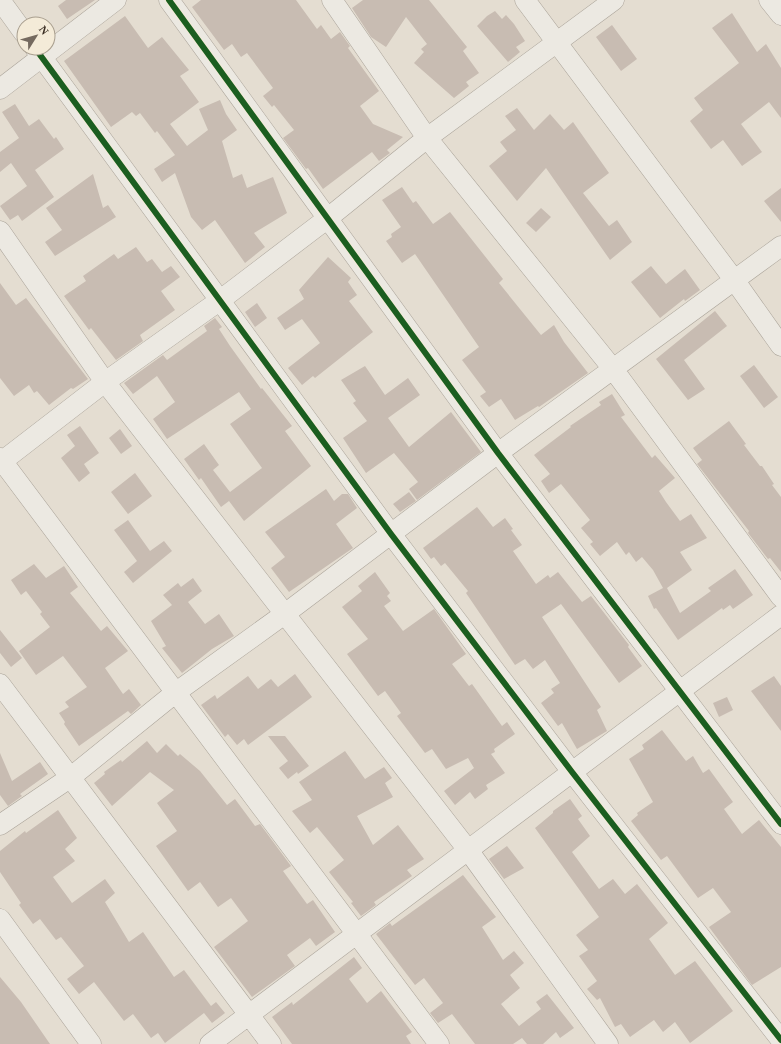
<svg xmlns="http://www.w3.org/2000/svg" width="781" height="1044" font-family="'Times New Roman',serif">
  <rect width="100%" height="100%" fill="#e4ddd1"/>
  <path fill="#c8bcb2" d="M66,0H95L67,19L58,6Z
    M201,0H296L317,29L321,25L331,39L340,32L350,46L348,48L379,91L360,106L373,124L403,137L387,150L390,153L379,161L372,152L323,189L308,168L306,169L283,138L294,130L274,105L272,107L263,96L273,88L247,53L241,57L232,44L224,50L192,7Z
    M363,0H429L467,47L463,51L479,73L466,82L469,86L454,98L414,63L424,52L421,49L427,44L406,17L386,47L371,37L352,8Z
    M495,11L502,19L506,15L514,24L525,41L516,47L520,52L508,62L477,26L487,16Z
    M732,13L757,52L766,44L781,68V118L769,102L741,124L762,152L742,166L723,140L711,149L690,121L703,110L694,98L739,63L712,28Z
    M125,16L148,48L162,37L189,70L180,76L199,102L170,124L187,146L208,130L199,109L220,100L226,114L237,130L222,141L233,178L242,174L247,188L273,177L287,213L254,233L265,247L245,263L215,220L202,230L191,217L175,173L162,182L154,169L175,155L157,131L155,133L140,113L136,116L132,112L111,127L64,61Z
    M612,25L637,59L621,71L596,37Z
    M15,104L29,126L39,119L54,139L56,137L64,149L35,170L54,197L22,221L18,215L10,220L0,206L27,186L11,163L0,172V152L19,138L2,112Z
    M517,108L534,130L550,114L564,130L573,122L609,173L583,193L609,226L617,220L632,242L610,260L546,168L517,201L489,166L507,151L500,142L516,130L505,116Z
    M93,174L103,208L108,205L116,217L55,256L45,242L62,230L46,208Z
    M402,187L413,203L416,201L433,224L450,212L503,279L499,283L541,335L554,325L564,342L588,373L539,407L538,406L515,420L501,399L489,407L480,396L486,392L462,360L479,347L415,254L402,263L386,241L392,237L391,234L401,227L382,200Z
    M781,188V222L764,201Z
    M541,208L551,217L536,232L526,223Z
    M136,247L147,262L152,259L162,272L171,266L180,277L161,291L175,310L140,335L143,341L116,360L91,328L89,330L64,296L86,281L83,276L114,254L118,259Z
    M328,257L351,278L348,282L357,295L349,301L373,332L315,378L313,376L302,385L288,368L320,343L302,319L285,330L277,318L304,299L299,290Z
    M651,266L666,284L685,269L700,290L685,301L684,299L660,318L631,282Z
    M0,283L16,305L26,298L88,379L73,389L71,388L49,405L37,391L34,393L29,385L14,396L0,378Z
    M257,303L267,318L255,327L245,312Z
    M715,311L727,326L684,360L705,389L688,400L656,359Z
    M215,318L222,327L219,329L230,346L261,389L262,388L292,426L285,431L311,466L244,521L229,501L221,507L201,478L199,480L184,459L204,444L219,465L213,470L230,492L262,468L230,424L251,409L239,392L167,439L153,419L175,402L157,376L133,394L124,383L163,355L167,360L207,331L204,326Z
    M754,365L778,397L764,408L740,376Z
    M365,366L385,395L408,378L420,395L388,418L409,447L451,412L481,452L417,500L409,489L418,482L394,453L366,473L343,438L367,421L353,403L356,401L341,380Z
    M612,394L625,415L621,417L652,458L655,455L675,478L659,491L666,502L680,521L691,514L707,538L680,552L692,570L667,588L680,613L711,591L708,588L735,569L753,595L733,609L730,605L723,610L722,608L678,640L656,608L654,609L648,596L663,588L653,570L642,557L636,562L629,552L626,555L617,542L600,556L590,544L593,542L581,528L590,520L561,484L549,493L541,481L550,474L534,455L571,427L570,426L601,405L599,402Z
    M729,421L746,444L744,445L760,466H762L774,484L772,485L781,497V572L770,558L768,559L748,533L749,531L697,464L702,460L693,448Z
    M80,426L99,453L84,464L90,473L79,482L61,458L75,446L67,435Z
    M120,429L132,446L121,454L109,438Z
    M135,473L152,496L128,514L111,492Z
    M326,489L334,501L342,494H348L357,508L336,524L353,548L289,592L271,568L285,557L265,532Z
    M409,492L416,501L400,512L393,504Z
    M477,507L493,527L505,518L513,529L511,530L522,545L513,551L536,584L548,575L550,578L558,572L582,602L591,596L629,645L628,647L642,666L619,683L561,604L542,617L601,707L597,710L607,731L577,749L562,723L558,726L541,703L554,693L551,689L560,683L545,660L533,669L525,659L515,665L466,593L468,591L445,563L441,566L434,557L431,559L423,548Z
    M128,520L150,551L164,541L172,551L133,583L124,572L137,561L114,530Z
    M34,564L46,578L64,566L78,587L70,593L101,631L107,626L128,651L105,668L123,694L129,689L141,705L131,714L128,711L79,746L64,724L65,722L59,713L69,707L65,702L87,687L63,656L36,675L19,651L50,627L40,614L42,612L26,591L21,595L11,580Z
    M375,572L390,593L387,596L391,601L384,606L403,631L434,609L466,654L452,664L469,686L472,684L502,726L507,722L515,734L494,749L495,752L491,754L505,773L486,785L488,789L475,799L470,792L455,805L444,791L474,768L468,758L446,769L432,749L425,753L397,716L401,713L385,691L378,696L347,654L368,639L342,607L362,591L358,586Z
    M193,578L202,591L188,602L205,624L219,614L234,636L212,649L182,673L162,648L166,646L151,621L172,605L163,595L178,583L181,587Z
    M0,630L22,658L11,667L0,653Z
    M295,674L312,697L248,745L244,739L237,745L228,734L225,737L201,705L215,695L217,699L248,676L258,689L271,679L278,687Z
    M774,676L781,686V731L751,691Z
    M727,697L733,710L719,717L713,703Z
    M662,730L686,761L693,756L703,773L709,769L733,802L724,809L742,834L759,820L781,847V967L752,985L709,927L731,912L713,888L698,898L667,856L661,860L631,821L638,815L637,813L653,802L629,759L644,749L642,745Z
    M268,736H285L309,766L298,774L297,772L288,779L279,768L288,761Z
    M147,741L157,753L166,744L178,756L180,754L200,771L227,805L235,799L255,826L260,824L291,866L283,871L307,904L313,900L335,932L316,946L310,938L287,955L295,966L252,997L214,947L248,921L231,898L218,907L200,882L188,891L156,846L177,831L157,803L174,790L150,772L112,806L94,783L105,774L104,772L121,760L122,762Z
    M345,751L365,779L384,767L392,778L385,783L393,797L357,816L373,845L398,825L424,859L407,870L412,876L374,902L376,905L361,916L351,903L353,902L329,872L344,860L317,827L310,833L292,811L312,800L299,782Z
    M0,753L12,781L40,762L48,774L20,794L22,796L8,806L0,795Z
    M570,799L582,816L578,819L590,836L572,852L599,889L613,879L625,894L637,884L668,923L649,939L675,975L695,961L733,1011L690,1043L675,1022L663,1032L654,1020L630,1037L621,1024L615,1027L600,998L597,1000L587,989L597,981L579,956L588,950L576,935L599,917L535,828L553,813V811Z
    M58,810L77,838L65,849L75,861L53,877L72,903L105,879L115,893L105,902L129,942L143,932L174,977L184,970L211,1006L216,1002L225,1013L212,1023L204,1013L165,1043L158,1033L151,1038L133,1014L124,1021L94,982L79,994L67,979L84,966L61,937L56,940L40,919L33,924L19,905L21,903L0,872V851L25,831L26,833Z
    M507,846L524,868L504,879L489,859Z
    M463,875L496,917L482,927L503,960L514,951L524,963L510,975L520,988L501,1004L519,1026L541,1009L536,1002L547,994L574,1028L560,1038L556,1032L543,1044H527L522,1038L513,1044H475L452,1014L438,1023L430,1013L443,1003L424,978L415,985L376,934L390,923L392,926Z
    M354,957L362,968L349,979L367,1003L381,991L412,1032L406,1036L411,1044H292L272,1017L292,1002L293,1005Z
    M0,977L21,1002L50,1044H0Z"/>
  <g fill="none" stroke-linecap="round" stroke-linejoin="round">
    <defs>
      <path id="minor" d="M0,0L24,33
        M169,0L498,453L781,824
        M332,0L427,138L613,369L781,597
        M525,0L735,281L781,346
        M769,0L781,15
        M35,48L391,534L572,772L781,1040
        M0,89L116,0
        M0,231L105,382L468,850L608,1044
        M0,458L439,1044
        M0,463L105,382L219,301L328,218L427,138L614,0
        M0,684L271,1044
        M0,825L71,777L175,693L286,613L498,453L781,246
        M0,919L91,1044
        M210,1044L781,615"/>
    </defs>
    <use href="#minor" stroke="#aaa399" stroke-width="21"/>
    <use href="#minor" stroke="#ece9e2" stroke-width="20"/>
    <defs>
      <path id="cycleway" d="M169,0L498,453L781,824
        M35,48L391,534L572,772L781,1040"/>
    </defs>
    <use href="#cycleway" stroke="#f4ebd8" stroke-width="8"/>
    <use href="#cycleway" stroke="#1b5e20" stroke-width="6"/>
  </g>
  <g transform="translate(36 36) rotate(53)"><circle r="19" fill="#f4ebd8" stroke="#a99f8f"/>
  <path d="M0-3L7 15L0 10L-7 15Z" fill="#756a5f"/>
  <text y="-6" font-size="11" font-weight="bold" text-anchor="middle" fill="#392c21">N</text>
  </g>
</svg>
